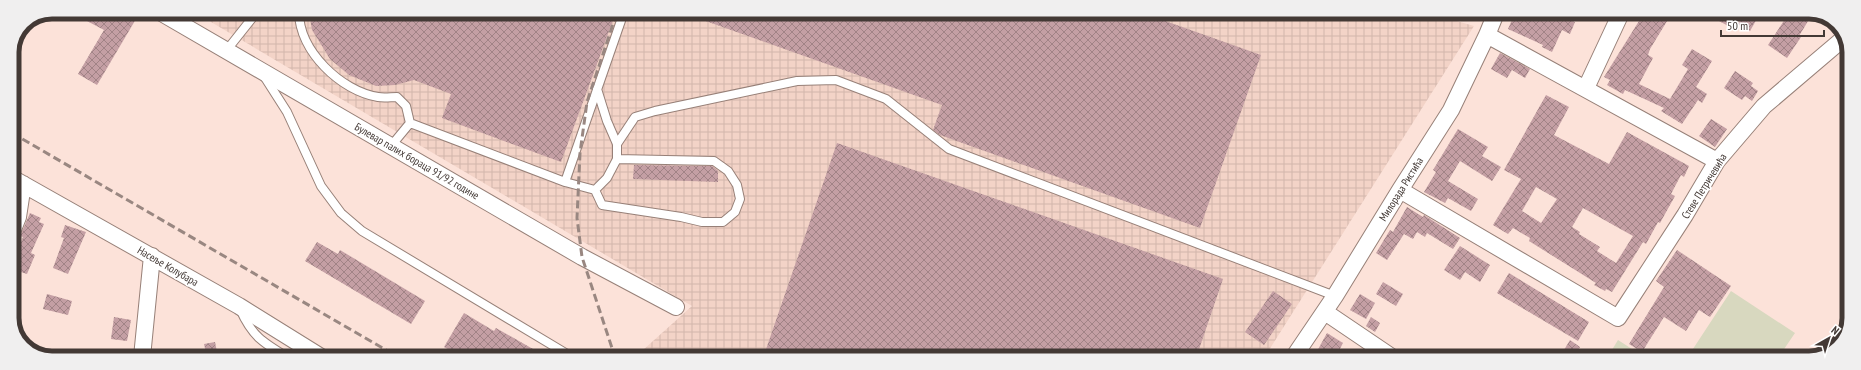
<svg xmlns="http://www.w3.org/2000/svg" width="1861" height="370" font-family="'PT Sans Narrow',sans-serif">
  <defs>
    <pattern id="industrial-grid" width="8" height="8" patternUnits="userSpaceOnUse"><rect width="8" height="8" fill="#f3d3c7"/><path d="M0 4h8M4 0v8" fill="none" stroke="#d2b6ac"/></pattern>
    <pattern id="building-cross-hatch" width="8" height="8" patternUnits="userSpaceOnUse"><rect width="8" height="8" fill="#c49fa4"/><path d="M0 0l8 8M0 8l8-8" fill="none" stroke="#a18386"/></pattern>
  </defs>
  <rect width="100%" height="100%" fill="#fce2d9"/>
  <path fill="url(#industrial-grid)" d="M194,12L1429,13L1474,26L1264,358H651L643,350L692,306Z"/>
  <path fill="#d8d8bf" d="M1731,291L1795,333L1778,358H1687Z
    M1618,340L1646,358H1607Z"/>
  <path fill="url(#building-cross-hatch)" fill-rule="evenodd" d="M92,12H125L136,19L97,85L78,74L104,30L87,21Z
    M309,12H616L561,162L442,118L451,94L414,80L395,85L376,86L349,75L330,59L312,30Z
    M686,12H1140L1261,55L1200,228L940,135L933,130L942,105L686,14Z
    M1515,13H1553L1575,22L1570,34L1562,30L1552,52L1542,47L1543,45L1508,29Z
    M1644,13H1672L1650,49L1648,55L1653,58L1639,84L1670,99L1688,69L1682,65L1692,49L1712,61L1696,87L1707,94L1702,103L1698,100L1682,124L1661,111L1664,108L1625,90L1623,94L1607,85L1610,80L1604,77Z
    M1704,13H1731L1738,17L1732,28Z
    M1744,13H1751L1758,17L1750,31L1738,24Z
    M1789,13H1813L1799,36L1801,37L1787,58L1768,45Z
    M1500,53L1530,69L1525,78L1512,70L1507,78L1491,69Z
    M1735,71L1753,83L1751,86L1758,91L1752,101L1745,96L1742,100L1724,88Z
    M1546,95L1569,107L1554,135L1609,164L1627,132L1689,166L1684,177L1681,175L1671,194L1675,196L1660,223L1658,222L1646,244L1643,242L1612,292L1606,289L1605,291L1594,285L1596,283L1529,241L1530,238L1513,228L1508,234L1493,225L1521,179L1504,170ZM1536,187L1557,199L1541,223L1522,211ZM1583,208L1633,236L1616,263L1597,251L1600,247L1579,234L1580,232L1572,227Z
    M1711,119L1727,129L1715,147L1699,136Z
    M1458,129L1488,147L1482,156L1501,167L1492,181L1460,161L1448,181L1478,199L1471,211L1448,198L1445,203L1424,192L1436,172L1433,170Z
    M837,143L1223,279L1196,358H763Z
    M634,165L712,166L718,171V182L633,179Z
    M1407,207L1423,217L1424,215L1460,238L1453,249L1427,233L1425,237L1417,232L1413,239L1404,234L1387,260L1376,253L1390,230L1393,232Z
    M30,213L41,218L39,222L44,224L31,253L35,255L27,274L12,269V266L23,237L20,236Z
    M65,225L86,232L68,274L53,268L64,238L61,237Z
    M317,242L338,254L340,250L425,301L411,324L305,261Z
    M1460,246L1490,265L1480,282L1465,272L1460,280L1444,270Z
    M1677,250L1731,286L1710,317L1699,310L1686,331L1664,317L1642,352L1629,344L1664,287L1656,281Z
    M1509,273L1589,322L1578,341L1497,293Z
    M1383,282L1403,294L1396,306L1376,294Z
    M1273,291L1292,304L1264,345L1245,332Z
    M47,294L72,301L68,315L43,309Z
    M1360,294L1375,303L1366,319L1350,310Z
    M464,313L494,331L496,328L547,357H462L444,347Z
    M114,317L131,320L127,341L111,339Z
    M1371,317L1380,323L1375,332L1366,326Z
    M1327,333L1343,343L1335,358H1324L1316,353Z
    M1570,340L1580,347L1575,356L1564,350Z
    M215,342L218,357H207L204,344Z"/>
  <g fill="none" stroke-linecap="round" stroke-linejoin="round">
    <defs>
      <path id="lane" d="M299,12C299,51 341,91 378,97C384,98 391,97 397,97L406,106L410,123
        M226,51L257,12
        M264,76L287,112L321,186L341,213L362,231L572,357
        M617,144L635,117L655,111L797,81L836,80L886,99L949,149L1335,296
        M391,146L410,123L565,182L624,12
        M565,182L595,190L607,178L617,159V144L607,121L597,89
        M595,190L602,205L681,217L702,222H723L735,212L740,199L737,185L728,171L714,161L617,159
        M240,309C252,336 262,342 287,357"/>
      <path id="street" d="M160,12L582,257L676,307
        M1487,35L1717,161
        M1586,88L1621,13
        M12,178L239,306L321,357
        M1400,190L1618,318L1685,215L1717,161L1764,106L1844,38
        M12,232L18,217L23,184
        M1325,312L1393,358
        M142,357L152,256
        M1293,358L1335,296L1400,190L1451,110L1487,35L1496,13"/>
    </defs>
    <use href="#lane" stroke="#978078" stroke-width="10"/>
    <use href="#street" stroke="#978078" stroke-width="18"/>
    <use href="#lane" stroke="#fff" stroke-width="8"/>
    <use href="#street" stroke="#fff" stroke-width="16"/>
    <path stroke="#998781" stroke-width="3" stroke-dasharray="8 4" stroke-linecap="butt" d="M12,133L398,357
      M617,358L612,348L582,257L577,218L580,153L587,102L617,12"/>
  </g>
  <g text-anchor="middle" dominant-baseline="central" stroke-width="3.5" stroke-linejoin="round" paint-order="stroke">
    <g font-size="11" fill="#433935" stroke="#fff">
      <text transform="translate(417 161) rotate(30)">Булевар палих бораца 91/92 године</text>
      <text transform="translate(1704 186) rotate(-58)">Стеве Петричевића</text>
      <text transform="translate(1401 189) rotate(-58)">Милорада Ристића</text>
      <text transform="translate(168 266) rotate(30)">Насеље Колубара</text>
    </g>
  </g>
  <path d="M0 0H1861V370H0ZM52 19H1809A33 33 0 0 1 1842 52V318A33 33 0 0 1 1809 351H52A33 33 0 0 1 19 318V52A33 33 0 0 1 52 19Z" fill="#f0efef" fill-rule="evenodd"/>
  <path fill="none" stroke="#433935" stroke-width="5" d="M52 19H1809A33 33 0 0 1 1842 52V318A33 33 0 0 1 1809 351H52A33 33 0 0 1 19 318V52A33 33 0 0 1 52 19Z"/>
  <g transform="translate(1829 338) rotate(39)" stroke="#ffffff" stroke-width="3" paint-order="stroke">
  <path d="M0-3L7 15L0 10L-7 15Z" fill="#433935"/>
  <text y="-6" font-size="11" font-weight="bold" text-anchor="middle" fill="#433935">N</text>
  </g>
  <path d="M1721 30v6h103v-6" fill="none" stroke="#433935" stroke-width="2"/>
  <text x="1727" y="30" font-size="12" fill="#433935" stroke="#ffffff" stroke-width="3" paint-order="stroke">50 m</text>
</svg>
